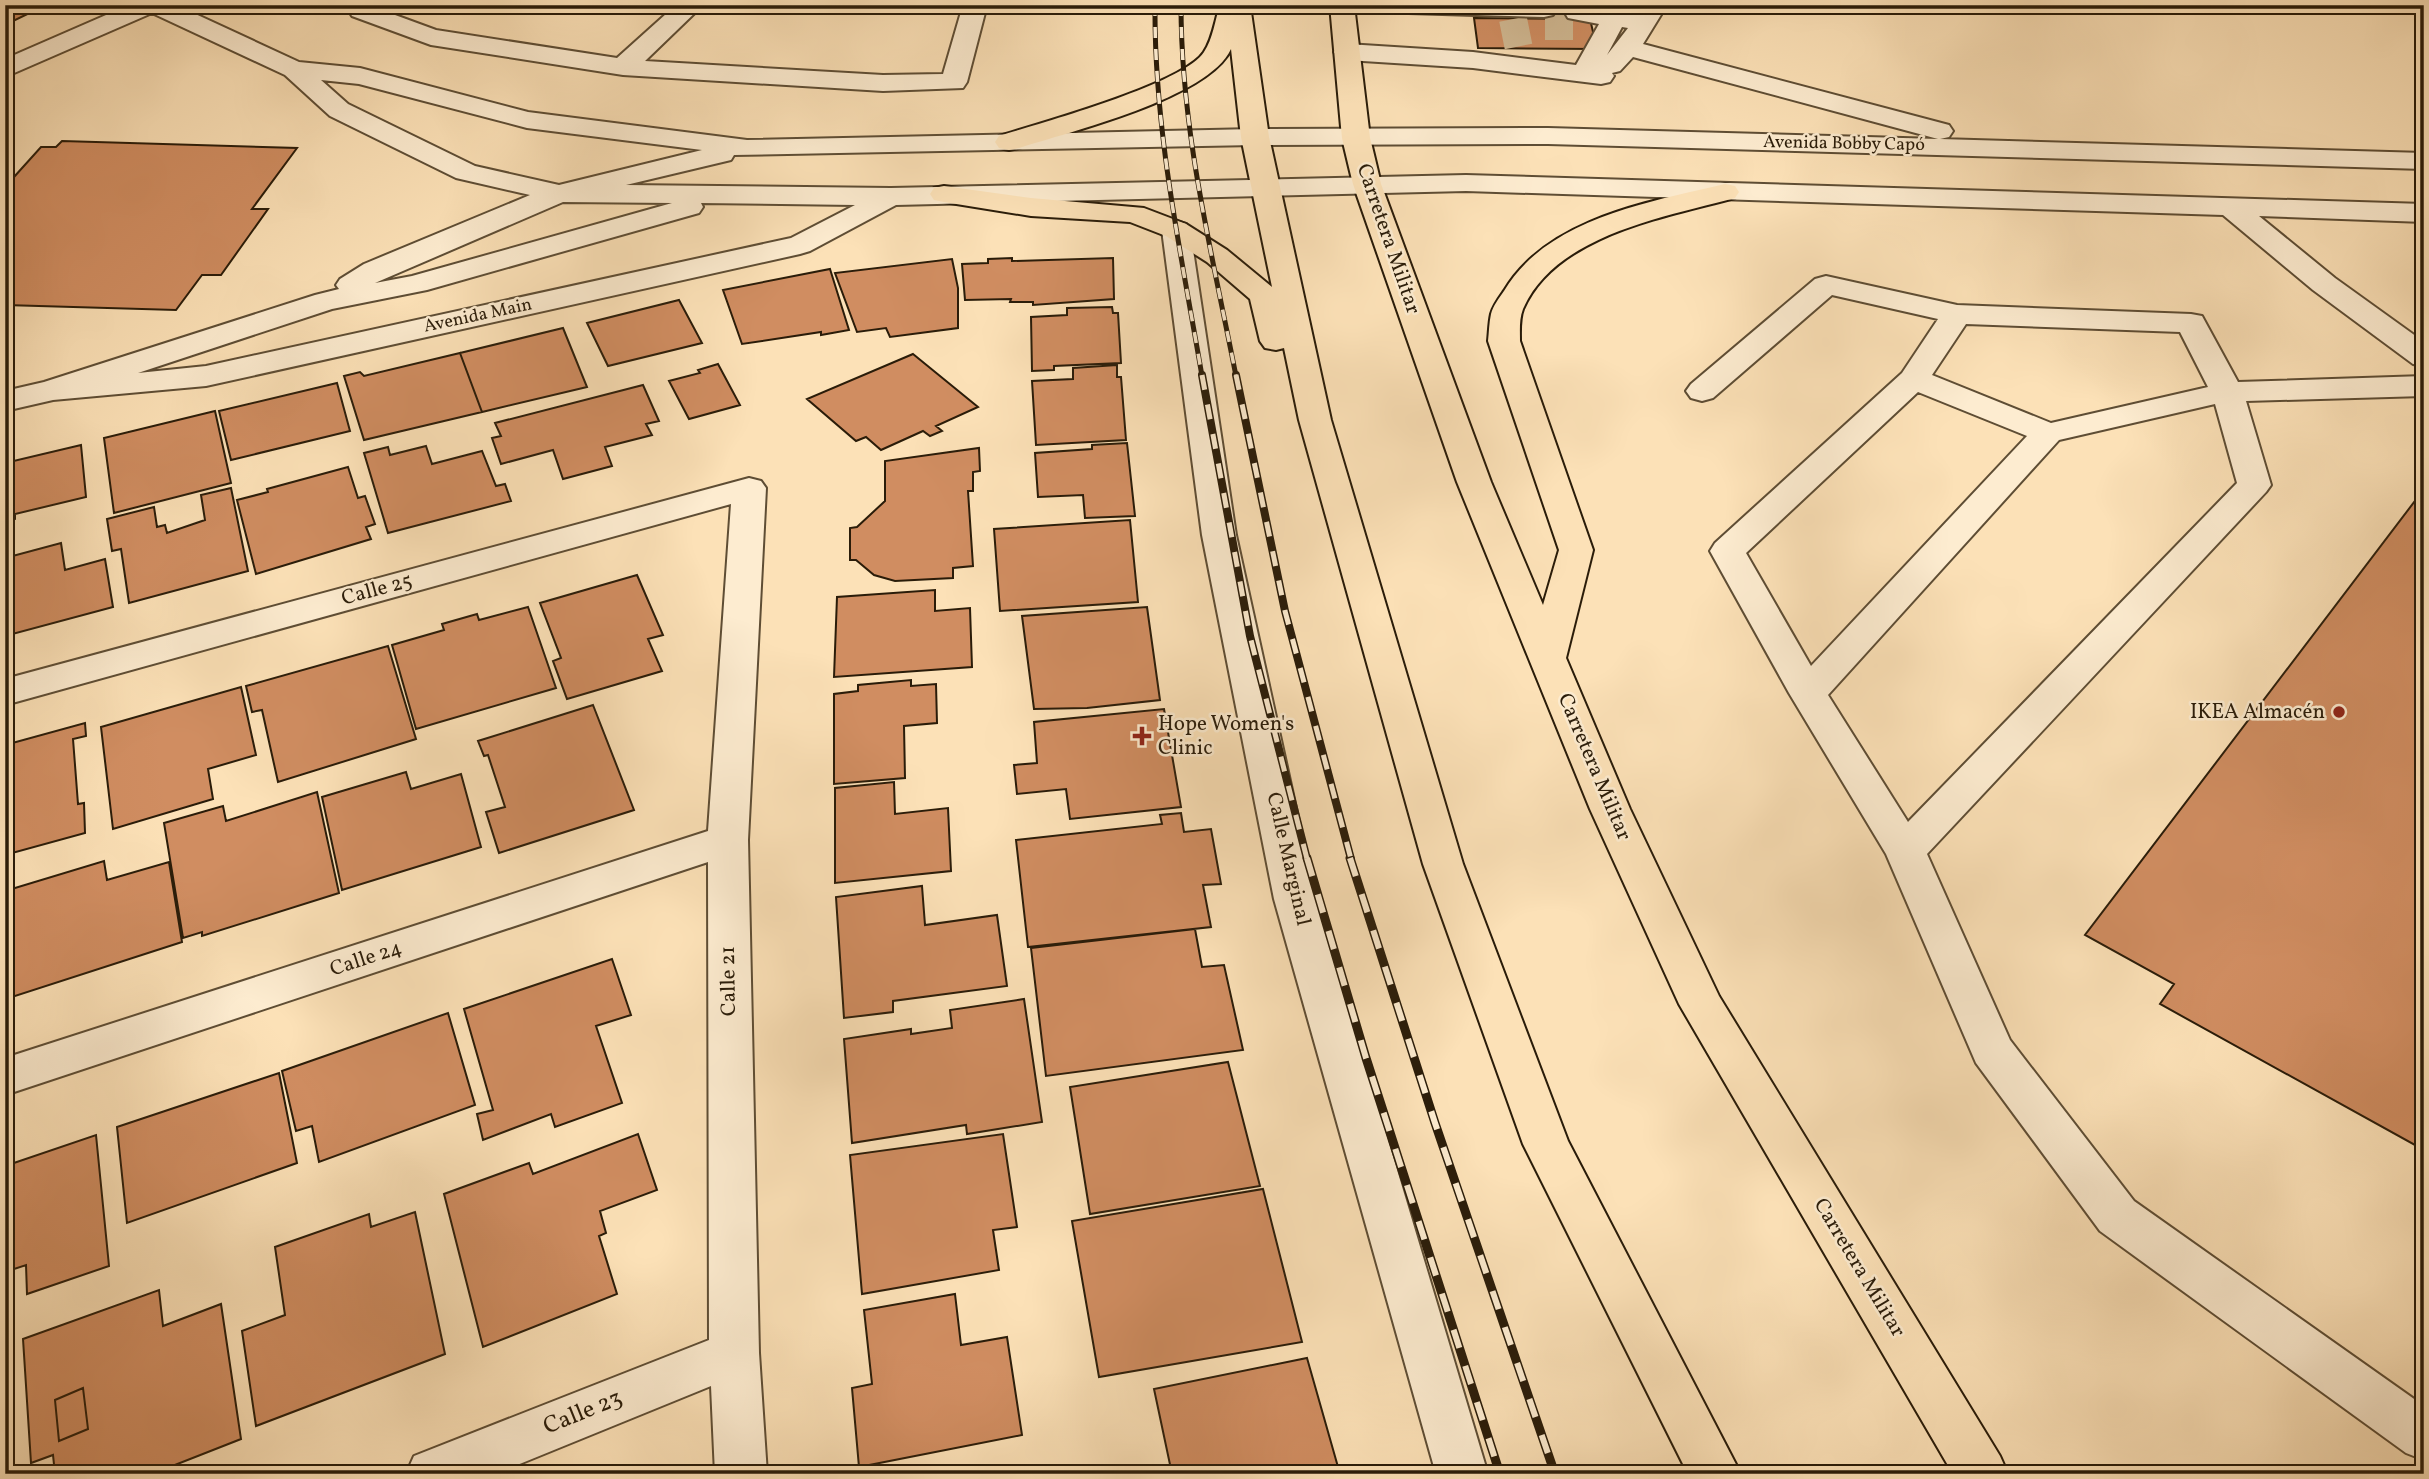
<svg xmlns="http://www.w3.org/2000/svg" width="2429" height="1479" font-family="Vollkorn,serif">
  <rect width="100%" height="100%" fill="#fce1b7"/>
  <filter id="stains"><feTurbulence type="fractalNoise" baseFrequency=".00286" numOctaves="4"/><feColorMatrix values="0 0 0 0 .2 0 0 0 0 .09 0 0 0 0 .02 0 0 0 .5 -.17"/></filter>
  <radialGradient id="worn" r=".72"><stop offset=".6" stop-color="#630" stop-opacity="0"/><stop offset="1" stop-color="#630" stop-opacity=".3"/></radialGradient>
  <path fill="#d08d61" stroke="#2a1c09" stroke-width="2" fill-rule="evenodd" d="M5,5H46L5,25Z
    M1474,18L1590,19L1597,49L1478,48Z
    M62,141L297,148L252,209H268L221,275H202L176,310L5,305V187L41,147H56Z
    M1012,258V261L1113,258L1114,299L1033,305V302H1010L1011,299L965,300L962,264L988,263V259Z
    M952,259L958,288V328L890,337L886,328L857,332L835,273Z
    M830,269L849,330L821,335V332L742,344L723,290Z
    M679,300L702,343L608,366L587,323Z
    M1112,307L1113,313H1118L1121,363L1054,366V370L1032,371L1031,317L1067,315V308Z
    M563,328L587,387L482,412L460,353Z
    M460,353L482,412L364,440L344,376L360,372L364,376Z
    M913,354L978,407L936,426L942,431L930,436L923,431L881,450L866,437L856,441L807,399Z
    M718,364L740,405L689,419L669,381L700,373L698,370Z
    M1117,365V377H1121L1126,440L1036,445L1032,381L1073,379V368Z
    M337,383L350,431L231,460L219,411Z
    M643,385L659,421L646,424L652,435L605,447L612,466L563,479L553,450L501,464L492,438L501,436L495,423Z
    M215,411L231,483L114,513L104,438Z
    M1127,443L1135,516L1085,518L1083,495L1038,497L1035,453L1092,449V445Z
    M81,445L86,497L15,514V519L5,521V463Z
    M426,446L432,464L482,451L496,486L505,484L511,501L388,533L364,453L388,447L390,455Z
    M979,448L980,471L973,472V491H968L973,566L953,568V578L895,581L874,575L856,560H850V528L857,527L885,501V461Z
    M348,467L358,498L365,496L375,524L366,527L371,539L256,574L237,500L268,492L267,489Z
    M231,488L248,571L129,603L121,549L112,551L107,519L154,507L157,527L165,525L167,533L205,520L201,495Z
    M2424,489V1150L2160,1004L2174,984L2085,935Z
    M1130,520L1138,602L1000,611L994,529Z
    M61,543L65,570L105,559L113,607L5,636V558Z
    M637,575L663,635L648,639L662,671L567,699L553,661L561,658L540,603Z
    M935,590V611L970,608L972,667L834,677L837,597Z
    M528,607L556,688L416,729L392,645L444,630L442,624L477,614L479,620Z
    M1147,607L1160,700L1087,708L1034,709L1022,616Z
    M388,646L416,739L278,782L262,710L252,712L246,686Z
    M911,680V686L936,684L937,723L904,726L905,778L834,784V694L858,691V685Z
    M241,687L256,755L208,769L213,799L113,829L101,727Z
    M593,705L634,810L499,853L486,812L505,807L488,755L484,756L478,741Z
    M1164,709L1181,807L1070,819L1066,789L1017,794L1014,765L1037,763L1034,722Z
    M85,723L86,736L73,739L78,804L84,803L85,833L5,855V745Z
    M406,772L411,789L461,774L481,847L342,890L322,797Z
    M894,782L895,814L948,808L951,871L835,883V788Z
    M317,792L339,893L202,936V932L183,938L164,823L223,806L226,821Z
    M1181,813L1184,832L1211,829L1221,884L1203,885L1211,927L1028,947L1016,840L1162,824L1160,815Z
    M104,861L107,880L169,862L182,942L12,997L5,925V891Z
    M922,886L925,925L997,915L1007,986L893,1001V1012L844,1018L836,897Z
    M1195,929L1202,967L1224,965L1243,1050L1046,1076L1031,948Z
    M612,959L631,1015L596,1026L622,1103L555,1127L551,1114L483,1140L477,1114L493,1110L464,1009Z
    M1024,999L1042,1122L967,1134L966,1125L852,1143L844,1039L911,1029V1034L952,1028L950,1010Z
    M448,1013L475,1105L319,1162L312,1126L296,1131L282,1071Z
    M1228,1062L1260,1186L1090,1214L1070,1087Z
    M279,1073L297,1163L127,1223L117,1127Z
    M638,1134L657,1190L600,1211L606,1233L599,1236L617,1294L483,1347L444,1194L529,1163L533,1174Z
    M1003,1134L1017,1227L993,1230L999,1270L862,1294L850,1155Z
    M96,1135L109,1266L27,1294L26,1265L5,1272V1166Z
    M1263,1189L1302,1342L1099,1377L1072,1221Z
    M415,1212L445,1354L256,1426L242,1331L285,1315L275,1247L369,1214L371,1227Z
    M159,1290L163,1326L221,1304L241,1439L152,1474H55L53,1455L31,1463L23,1339ZM83,1388L88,1429L59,1441L55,1400Z
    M955,1294L961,1345L1007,1337L1022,1435L859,1467L852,1388L872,1384L864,1310Z
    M1307,1358L1340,1474H1172L1154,1389Z
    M83,1388L88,1429L59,1441L55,1400Z
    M990,1466L991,1474H952Z"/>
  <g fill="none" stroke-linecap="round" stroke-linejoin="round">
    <path stroke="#d2ba94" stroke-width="28" stroke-dasharray="28 14" stroke-linecap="butt" d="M1559,12V49
      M1513,19L1519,49"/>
    <defs>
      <path id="minor" d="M129,5H176L299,62L360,68L528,112L747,140L1255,129L1548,128L1938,139L1633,57L1620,71L1612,73L1614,76L1610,82L1601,84L1473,68L1347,60L1338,57L1334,52L1338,47L1347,44L1473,52L1576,65L1599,24L1568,18L1565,13L1568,8L1577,6L1606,10L1608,5H1633L1629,13L1637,14L1642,5H1667L1643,44L1949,125L1953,131L1949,137L1940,139L2424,153V169L1548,144L1255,145L734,155L731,160L626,185L891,188L1466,175L2424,204V222L2259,216L2335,278L2424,342V366L2413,364L2313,290L2223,215L1466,191L896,205L810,251L800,254L206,386L53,400L5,411V391L44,382L315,295L339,289L336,285L340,279L364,264L530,195L456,178L330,116L285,75L152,13L5,77V59ZM1622,27L1628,28L1607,55ZM321,80L359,84L527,128L702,150L559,185L475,166L348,104ZM563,202L672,203L412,276L375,283ZM701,203L855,205L791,238L206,366L138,373L332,309L427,290L699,213L703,207Z
        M353,5H378L376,8L436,30L617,58L676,5H703L645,61L883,75L943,74L963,5H987L967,82L963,88L883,91L623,75L431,45L352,16L349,11Z
        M1363,5H1553L1556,10L1553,15L1544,17L1375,12L1366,10Z
        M1176,221L1186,224L1190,230L1236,535L1316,899L1488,1474H1436L1274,899L1202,535L1162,230L1166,224Z
        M1826,276L1957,305L2191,314L2202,316L2238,382L2424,376V396L2246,401L2271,485L2266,492L1927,854L2010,1040L2134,1201L2424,1406V1460L2406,1453L2100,1231L1976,1063L1886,854L1789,693L1710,551L1715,543L1902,373L1938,319L1832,295L1713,398L1702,401L1691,398L1686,391L1691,384L1815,279ZM1966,324L2180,332L2208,387L2051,423L1932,375ZM1918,392L2027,436L1811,666L1746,553ZM2215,404L2237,483L1908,822L1828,695L2059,440Z
        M749,478L761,481L766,488L748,840L759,1353L767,1474H715L711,1386L495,1474H406L414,1456L709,1340L708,862L5,1095V1058L708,831L731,504L5,705V679Z"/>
      <path id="major" d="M1220,5H1250L1269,137L1331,420L1463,864L1568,1141L1741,1474H1688L1523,1144L1423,864L1299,420L1284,348L1276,350L1265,348L1260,341L1250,299L1207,262L1166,236L1130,222L1031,216L944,202L934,200L930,194L934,188L944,186L1031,198L1144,208L1186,224L1227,250L1272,287L1241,137L1231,49C1209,98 1069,132 1019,148L1009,150L999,148L995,142L999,136C1041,123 1183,84 1204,52C1213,39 1215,20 1220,5Z
        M1330,5H1354L1370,138L1381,184L1491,482L1543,605L1559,550L1488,341C1489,332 1489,323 1491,314C1493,306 1499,298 1504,291C1547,218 1650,202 1725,184L1735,186L1739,192L1735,198C1665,217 1555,235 1523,309C1519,319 1520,331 1520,341L1593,550L1566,658L1630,809L1719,996L2000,1456L2008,1474H1953L1679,1004L1590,809L1457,482L1353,184L1342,138Z"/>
    </defs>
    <use href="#minor" stroke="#5e4d34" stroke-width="4"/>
    <use href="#major" stroke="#2a1c09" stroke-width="4"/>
    <use href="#minor" fill="#fdecd0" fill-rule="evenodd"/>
    <use href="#major" fill="#fce1b7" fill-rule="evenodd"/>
    <defs>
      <path id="rail-far2" d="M1155,5C1154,131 1181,253 1202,376
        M1181,5C1181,132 1212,253 1236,376"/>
      <path id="rail-far1" d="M1202,375L1250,636L1307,859
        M1236,375L1285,611L1351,859"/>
      <path id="rail" d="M1307,858L1366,1058L1500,1474
        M1350,858L1435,1123L1555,1474"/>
    </defs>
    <use href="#rail-far2" stroke="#2a1c09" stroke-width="5"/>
    <use href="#rail-far1" stroke="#2a1c09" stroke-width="8"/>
    <use href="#rail" stroke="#2a1c09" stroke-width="9"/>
    <use href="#rail-far2" stroke="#fdecd0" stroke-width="3.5" stroke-dasharray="11" stroke-linecap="butt"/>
    <use href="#rail-far1" stroke="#fdecd0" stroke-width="5" stroke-dasharray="15" stroke-linecap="butt"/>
    <use href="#rail" stroke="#fdecd0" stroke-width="6" stroke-dasharray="19" stroke-linecap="butt"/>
  </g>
  <g fill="#8f2418" stroke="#fdecd0" stroke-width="2.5">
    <circle cx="2339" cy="712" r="7"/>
    <path d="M1138.5 725.5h7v7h7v7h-7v7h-7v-7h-7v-7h7z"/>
  </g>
  <g text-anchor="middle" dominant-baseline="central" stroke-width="5" stroke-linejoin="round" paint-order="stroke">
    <g font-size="18" fill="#2a1c09" stroke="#fdecd0">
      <text transform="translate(1844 144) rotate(1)">Avenida Bobby Capó</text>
      <text transform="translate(478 316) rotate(-12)">Avenida Main</text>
    </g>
    <g font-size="21" fill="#2a1c09" stroke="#fdecd0">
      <text transform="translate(1388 239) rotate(71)">Carretera Militar</text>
      <text transform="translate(377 590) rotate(-15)">Calle 25</text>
      <text transform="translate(1594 767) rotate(67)">Carretera Militar</text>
      <text transform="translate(1288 859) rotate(77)">Calle Marginal</text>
      <text transform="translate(366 959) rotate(-18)">Calle 24</text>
      <text transform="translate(729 981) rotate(-91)">Calle 21</text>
      <text transform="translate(1859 1268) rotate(59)">Carretera Militar</text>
    </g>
    <g font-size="21" fill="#2a1c09" stroke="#fdecd0" text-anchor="end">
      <text x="2325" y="712">IKEA Almacén</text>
      <text x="1158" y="724" text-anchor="start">Hope Women's<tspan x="1158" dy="24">Clinic</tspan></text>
    </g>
    <g font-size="24" fill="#2a1c09" stroke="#fdecd0">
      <text transform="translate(583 1413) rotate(-22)">Calle 23</text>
    </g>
  </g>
  <rect width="2429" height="1479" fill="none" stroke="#fce1b7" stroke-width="28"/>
  <rect x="7" y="7" width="2415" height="1465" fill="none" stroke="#2a1c09" stroke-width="3.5"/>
  <rect x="14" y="14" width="2401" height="1451" fill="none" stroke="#2a1c09" stroke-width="2"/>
  <rect width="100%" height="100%" filter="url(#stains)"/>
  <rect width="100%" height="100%" fill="url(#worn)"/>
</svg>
